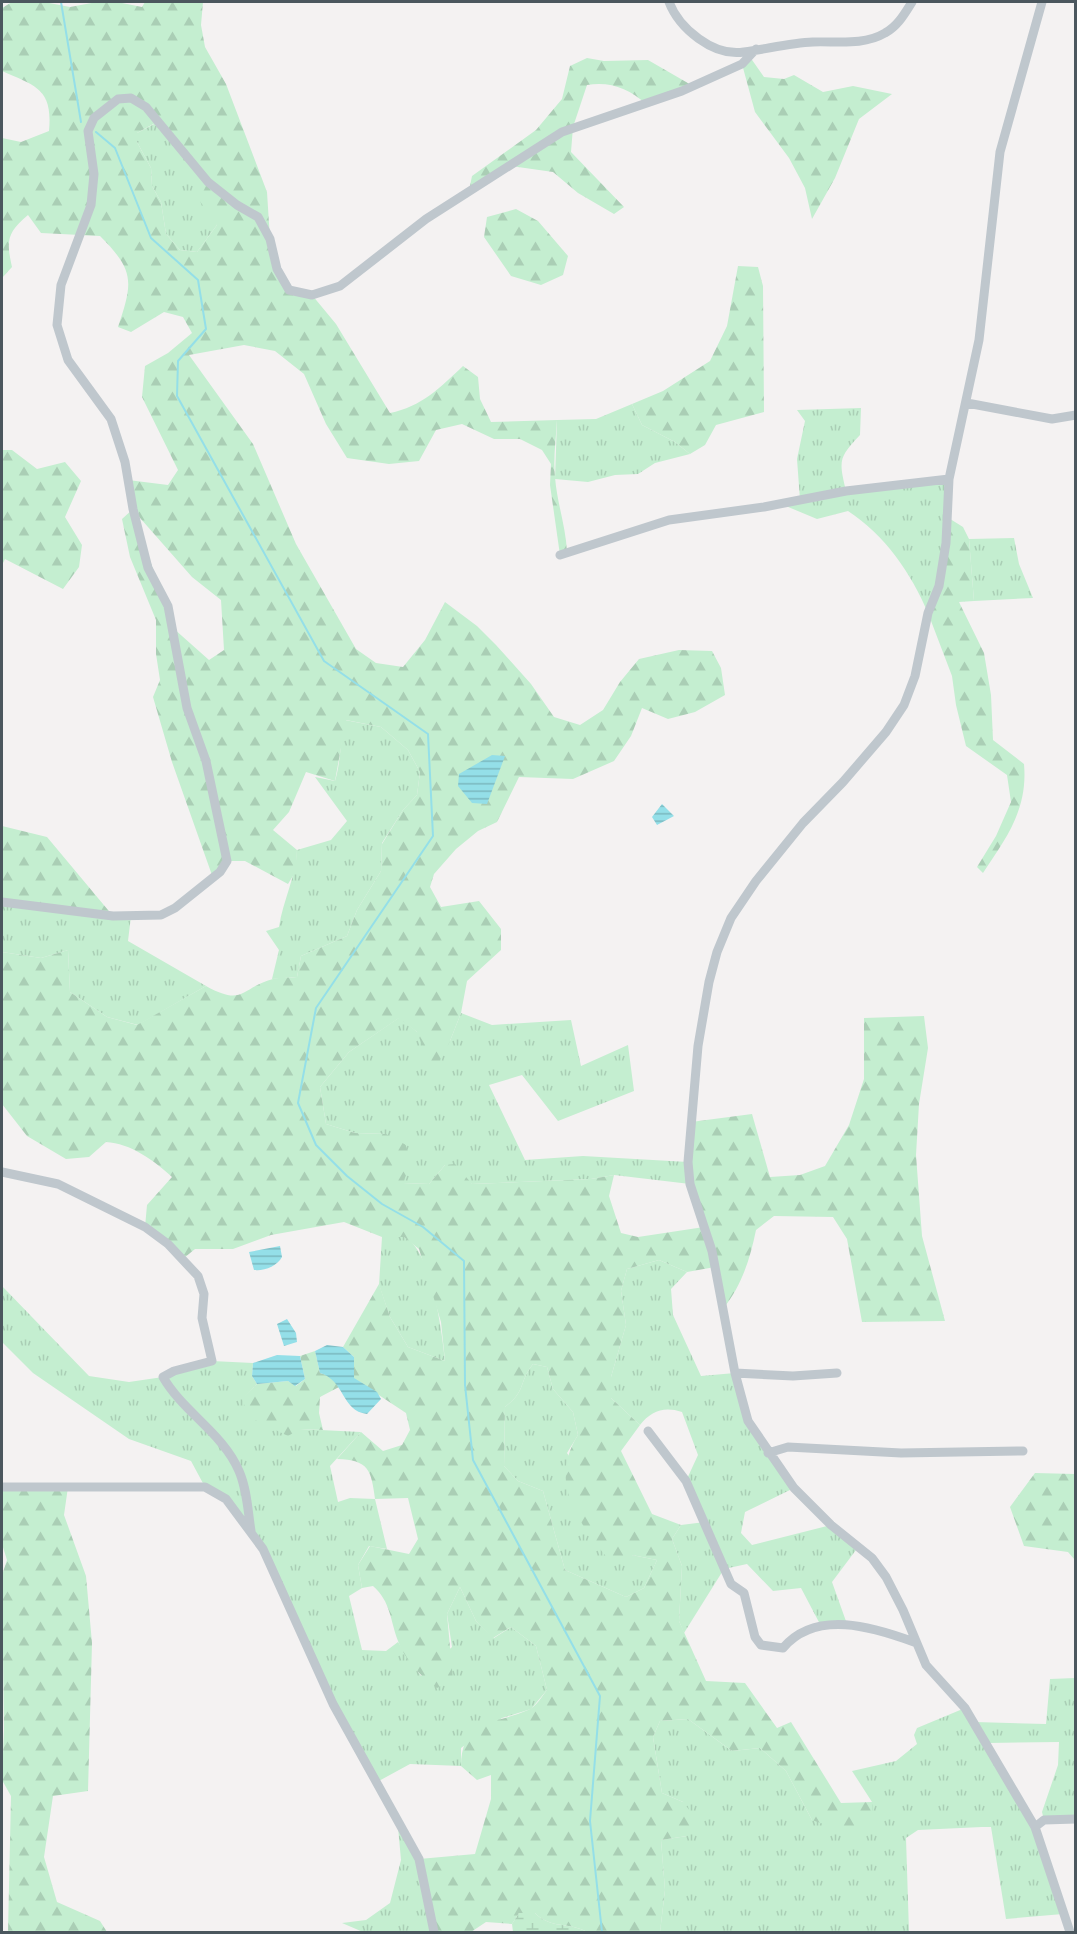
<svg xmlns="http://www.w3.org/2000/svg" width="1077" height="1934" font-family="Mulish,sans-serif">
  <defs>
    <pattern id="grass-tufts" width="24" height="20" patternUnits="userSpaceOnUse" patternTransform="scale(1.5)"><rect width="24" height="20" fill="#c4eed0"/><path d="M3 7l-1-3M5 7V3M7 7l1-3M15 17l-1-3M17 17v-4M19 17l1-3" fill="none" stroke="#aaceb5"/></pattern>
    <pattern id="forest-firs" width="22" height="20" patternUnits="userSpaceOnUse" patternTransform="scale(1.5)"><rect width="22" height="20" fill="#c4eed0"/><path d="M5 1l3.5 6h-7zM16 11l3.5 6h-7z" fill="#aaceb5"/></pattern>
    <pattern id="wetland-marsh" width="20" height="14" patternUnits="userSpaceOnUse" patternTransform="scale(1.5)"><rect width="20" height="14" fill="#c4eed0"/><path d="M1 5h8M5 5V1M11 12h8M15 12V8" fill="none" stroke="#aaceb5"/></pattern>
    <pattern id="water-rules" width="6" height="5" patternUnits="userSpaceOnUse" patternTransform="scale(1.5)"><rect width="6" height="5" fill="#94dfe8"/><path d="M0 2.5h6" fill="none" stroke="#7bb8bf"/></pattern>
  </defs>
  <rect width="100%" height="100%" fill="#f4f2f2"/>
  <path fill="url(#grass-tufts)" d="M158,122L208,182L217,225L197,252L180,250L166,234L161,202L152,186L151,168L137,142V133Z
    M632,404L642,425L675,442L690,454L655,463L638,474L615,475L588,482L555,479L557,420L596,419Z
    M861,408L860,435C838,458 839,461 846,491L949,479L946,543L928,613C911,573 885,535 848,511L817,519L781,504L800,500L797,459L805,421L797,410Z
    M1014,538L1019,564L1033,598L974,601L969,539Z
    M345,720L381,727L408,750L420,772L417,795L403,810L382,843L381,871L357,910L347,936L301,956L297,977L272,979L279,950L266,931L279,927C283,900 296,877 297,850L331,840L347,821L315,777L335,781C341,761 340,741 345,720Z
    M2,902L131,916L128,941L206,986L138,1025L107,1017L70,992L68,950L41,958L2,952Z
    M461,1013L492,1025L571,1020L581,1066L628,1045L634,1091L558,1121L522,1075L489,1085L525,1160L583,1156L688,1162L690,1184L614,1175L591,1179L472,1184L445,1165L429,1184L403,1183L386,1134L355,1133L326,1124L320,1087L349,1052L400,1017L417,1032L450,1041Z
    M382,1237C389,1237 400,1235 406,1238C432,1253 442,1332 445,1361L408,1347L390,1317L379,1285Z
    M659,1260L687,1272L671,1289L673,1315L701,1376L735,1373L748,1421L794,1488L745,1512L741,1533L752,1545L831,1525L859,1546L832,1582L847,1624L821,1626L801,1588L773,1591L747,1564L724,1569L684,1633L679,1621L682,1566L672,1539L681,1525L705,1522L686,1481L698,1455L682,1412C664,1406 651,1411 640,1425L611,1398V1377L626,1325L621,1291L627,1269Z
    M2,1286L89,1376L129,1382L163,1377L212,1361L253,1363L252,1376L257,1384L243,1399L300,1429L361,1432L330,1466L338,1502L350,1498L375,1499L387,1549L369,1546L358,1565L362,1588L349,1596L362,1650L386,1651L398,1642L421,1676L452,1647L447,1614L460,1587L476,1621L494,1638L511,1627L536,1646L547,1690L531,1709L502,1718L461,1748V1766L410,1764L377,1782L333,1704L263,1549L226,1499L205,1487L191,1461L129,1439L33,1373L2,1342Z
    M533,1364L547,1367L553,1389L573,1412L578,1435L567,1453L632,1555L657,1560L644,1588L626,1597L565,1570L543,1491L518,1481L504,1466L505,1407C527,1390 518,1383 533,1364Z
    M1075,1678V1819L1044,1820L1042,1812L1058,1765L1059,1742L988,1743L1035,1827L1063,1914L1006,1919L991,1827H982L918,1830L906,1838L909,1932H660L665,1890L661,1840L687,1836L683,1802L662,1793L653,1737L660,1721L688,1719L732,1751L760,1748L786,1771L812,1820L872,1821V1802L852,1771L896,1761L917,1744L914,1735L917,1728L965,1708L975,1722L1046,1724L1050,1679Z
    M397,1816L419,1859L434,1932H363L342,1923L366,1920L390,1903L401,1860Z"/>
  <path fill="url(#forest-firs)" fill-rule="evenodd" d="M12,2H44L70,7L97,2H117L142,7L145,2H203L201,25L205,47L226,84L267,192L270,239L289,290L312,295L336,324L390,413C421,407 441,387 463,366L478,377L480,399L491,422L557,420C556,439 553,459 555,477C557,503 566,527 567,552L560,555L550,485L551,464L542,450L520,439H494L462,424L436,430L419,461L389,464L347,458L326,424L304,374L275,351L244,345L189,355L253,444L296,544L356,649L376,663L403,667L425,640L445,602L477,626L496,645L531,684L554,717L580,725L603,710L620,682L639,659L679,650L712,651L721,668L725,695L695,712L668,719L642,708L631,736L614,761L573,779L519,777L497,822L478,831L456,849L434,874L430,887L441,907L479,901L501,929V950L467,981L461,1013L450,1041L433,1073L417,1032L399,1018L349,1052L320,1087L326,1124L355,1133L386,1134L406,1145L410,1165L403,1183L429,1184L445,1165L455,1164L472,1184L591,1179L614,1175L609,1196L621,1233L638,1237L704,1227L690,1184L691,1122L752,1114L770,1177L800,1175L825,1166L849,1125L864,1079V1018L924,1016L928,1048L919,1104L916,1155L922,1236L945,1321L862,1322L847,1239L833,1217L774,1216L756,1230C750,1259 742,1285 723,1309L715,1267L687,1272L659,1260L627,1269L621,1291L626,1325L611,1377V1398L640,1425L621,1451L652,1514L681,1525L672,1539L682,1566L679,1621L706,1681L745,1683L777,1728L791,1722L841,1803L872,1802V1821L843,1831L812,1820L786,1771L760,1748L732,1751L688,1719L660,1721L653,1737L662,1793L683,1802L698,1821L687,1836L661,1840L665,1890L660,1932H587C570,1922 550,1929 535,1913H519L512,1924L486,1922L471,1932H434L419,1859L475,1854L491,1799V1775L477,1780L461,1766C462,1718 494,1725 528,1710C536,1707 542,1696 547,1690L536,1646L511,1627L493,1638L476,1621L460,1587L447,1614L453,1680L437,1688C421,1677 405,1660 398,1641C390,1620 391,1602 373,1586L362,1588L358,1565L370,1546L409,1554L418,1539L408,1498L375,1499C371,1470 369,1460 337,1459L361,1432L383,1451L402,1445L410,1430L406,1413L353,1378L354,1357L343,1347L379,1284L390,1317L408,1347L445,1361L441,1322L419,1249L404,1237H382L344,1222L271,1235L233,1249H195L184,1258L145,1227L147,1205L172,1177C155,1161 130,1143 106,1142L89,1157L66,1159L27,1136L2,1104V952L41,958L68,950L70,992L107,1017L137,1025L206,986C244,1007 240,988 273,979C280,977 290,978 297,977L301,956L347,936L357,910L381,871L382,844L403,810L417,795L420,772L408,750L381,727L346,720L335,781L306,772L289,812L273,830L297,850L296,871L288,884L245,861H227L213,878L172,762L153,697L160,680L156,654V620L130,557L122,519L133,509L128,480L168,485L178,470L142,397L145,366L168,353L192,333L183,317L164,312L131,332L118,327C133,282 135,271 100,236L41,233L28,215C7,233 6,240 12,267L2,278V138L21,142L49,131C53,89 36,86 2,71V8ZM157,122L208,182L199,200L217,225L197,252L180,250L166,234L161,202L152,186L151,168L137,142V133ZM133,510L192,577L221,600L224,650L209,660L173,628ZM533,1364L547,1367L553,1389L573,1412L578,1435C548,1482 578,1522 609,1560L632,1555L657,1560L644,1588L626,1597L565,1570L543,1491L518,1481L504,1466L505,1407C527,1390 518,1383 533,1364Z
    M750,57L764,77L784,79L794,75L823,92L853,86L892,94L859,119L835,178L812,219L805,188L789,158L755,112L742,64Z
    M587,58L604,61L648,60L693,86L646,104C629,88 609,81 587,85L573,127L571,152L624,207L614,214L578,193L553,172L511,166L469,191L472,176L536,130L562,99L570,66Z
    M516,209L538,221L568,256L563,275L541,285L511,276L484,237L487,217Z
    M738,266L758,267L763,286L764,412L716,425L705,445L690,454L675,442L642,425L632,404L663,391L710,361L727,326Z
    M2,450H12L37,469L65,462L81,481L65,517L82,545L79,567L63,589L5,559L2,565Z
    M947,517L963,527L969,539L974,601L959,602L984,653L991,695L993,740L1024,764C1028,809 1007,837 983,873L977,867L996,836L1011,802L1007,775L966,746L956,705L952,676L928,613L939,586Z
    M2,826L47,837L113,916L2,902Z
    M315,1351L320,1373L330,1376L339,1387L320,1397L319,1413L323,1430L300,1429L288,1436L249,1417L242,1399L257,1384L288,1381L296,1386L305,1379L300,1356Z
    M1035,1473L1075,1474V1560L1068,1552L1024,1546L1010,1507Z
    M2,1487H68L64,1515L86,1576L92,1643L88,1791L53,1796L44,1857L57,1902L100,1921L107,1932H8L11,1796L2,1780L4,1730L2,1575L7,1560L2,1544Z"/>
  <path fill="url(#wetland-marsh)" d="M519,1913H535C550,1929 570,1922 587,1932H513L512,1924Z"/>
  <path fill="url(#water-rules)" d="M492,755L505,756L487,804L472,803L458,786L459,774Z
    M662,804L674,816L657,825L652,817Z
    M280,1246L282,1257C277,1266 265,1271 254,1270L249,1252Z
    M287,1319L296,1333L297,1342L284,1346L277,1324Z
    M327,1345L343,1347L354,1357V1378L377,1392L381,1399L367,1414C341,1411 345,1380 320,1373L315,1351Z
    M277,1355L300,1356L305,1379L295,1386L288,1381L257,1384L252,1376L253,1363Z"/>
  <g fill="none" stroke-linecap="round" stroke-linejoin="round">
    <path stroke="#94dfe8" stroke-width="2" d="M61,2L81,122
      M96,132L115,148L151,238L198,280L206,329L178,361L177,396L324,661L428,734L433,836L316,1008L298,1103L316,1145L347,1176L382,1204L423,1227L464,1261L465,1385L473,1460L600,1696L590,1821L602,1932"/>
    <path stroke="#bfc7cd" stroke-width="9" d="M669,2C679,28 713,57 744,52C767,49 790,43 813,42C837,41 863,46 885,33C898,26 905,13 912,2
      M1042,2L1000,152L979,340L949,479L946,543L939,586L928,613L915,676L904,705L886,732L843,782L803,823L756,881L731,918L717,952L709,982L698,1046L688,1162L690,1184L712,1251L735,1373L748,1421L794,1488L831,1525L872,1558L886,1577L903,1610L926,1665L965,1708L1035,1827L1070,1932
      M967,403L1052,419L1076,415
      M560,555L669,520L764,507L846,491L949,479
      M2,902L113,916L161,915L175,908L220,872L227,861L206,761L187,708L168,606L148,568L133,509L125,462L111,419L68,360L57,325L61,285L91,205L94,174L88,131L94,118L118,99L131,98L146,107L208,182L237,205L258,217L270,239L277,269L289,290L312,295L340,286L426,219L562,132L682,91L742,64L756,49
      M2,1172L58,1184L145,1227L168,1244L198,1276L204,1294L202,1318L212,1361L174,1371L163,1377C183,1412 223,1433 239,1471C247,1489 248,1512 251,1531
      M735,1373L793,1376L837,1373
      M648,1431L686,1481L731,1584L744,1593L755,1637L761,1645L783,1648C816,1609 873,1627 914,1642
      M768,1453L788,1447L901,1453L1023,1451
      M2,1487H205L226,1499L263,1549L333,1704L419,1859L434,1932
      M1035,1827L1044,1820L1076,1819"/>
  </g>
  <rect width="1077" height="1934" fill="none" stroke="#4b575e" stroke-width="6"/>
</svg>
